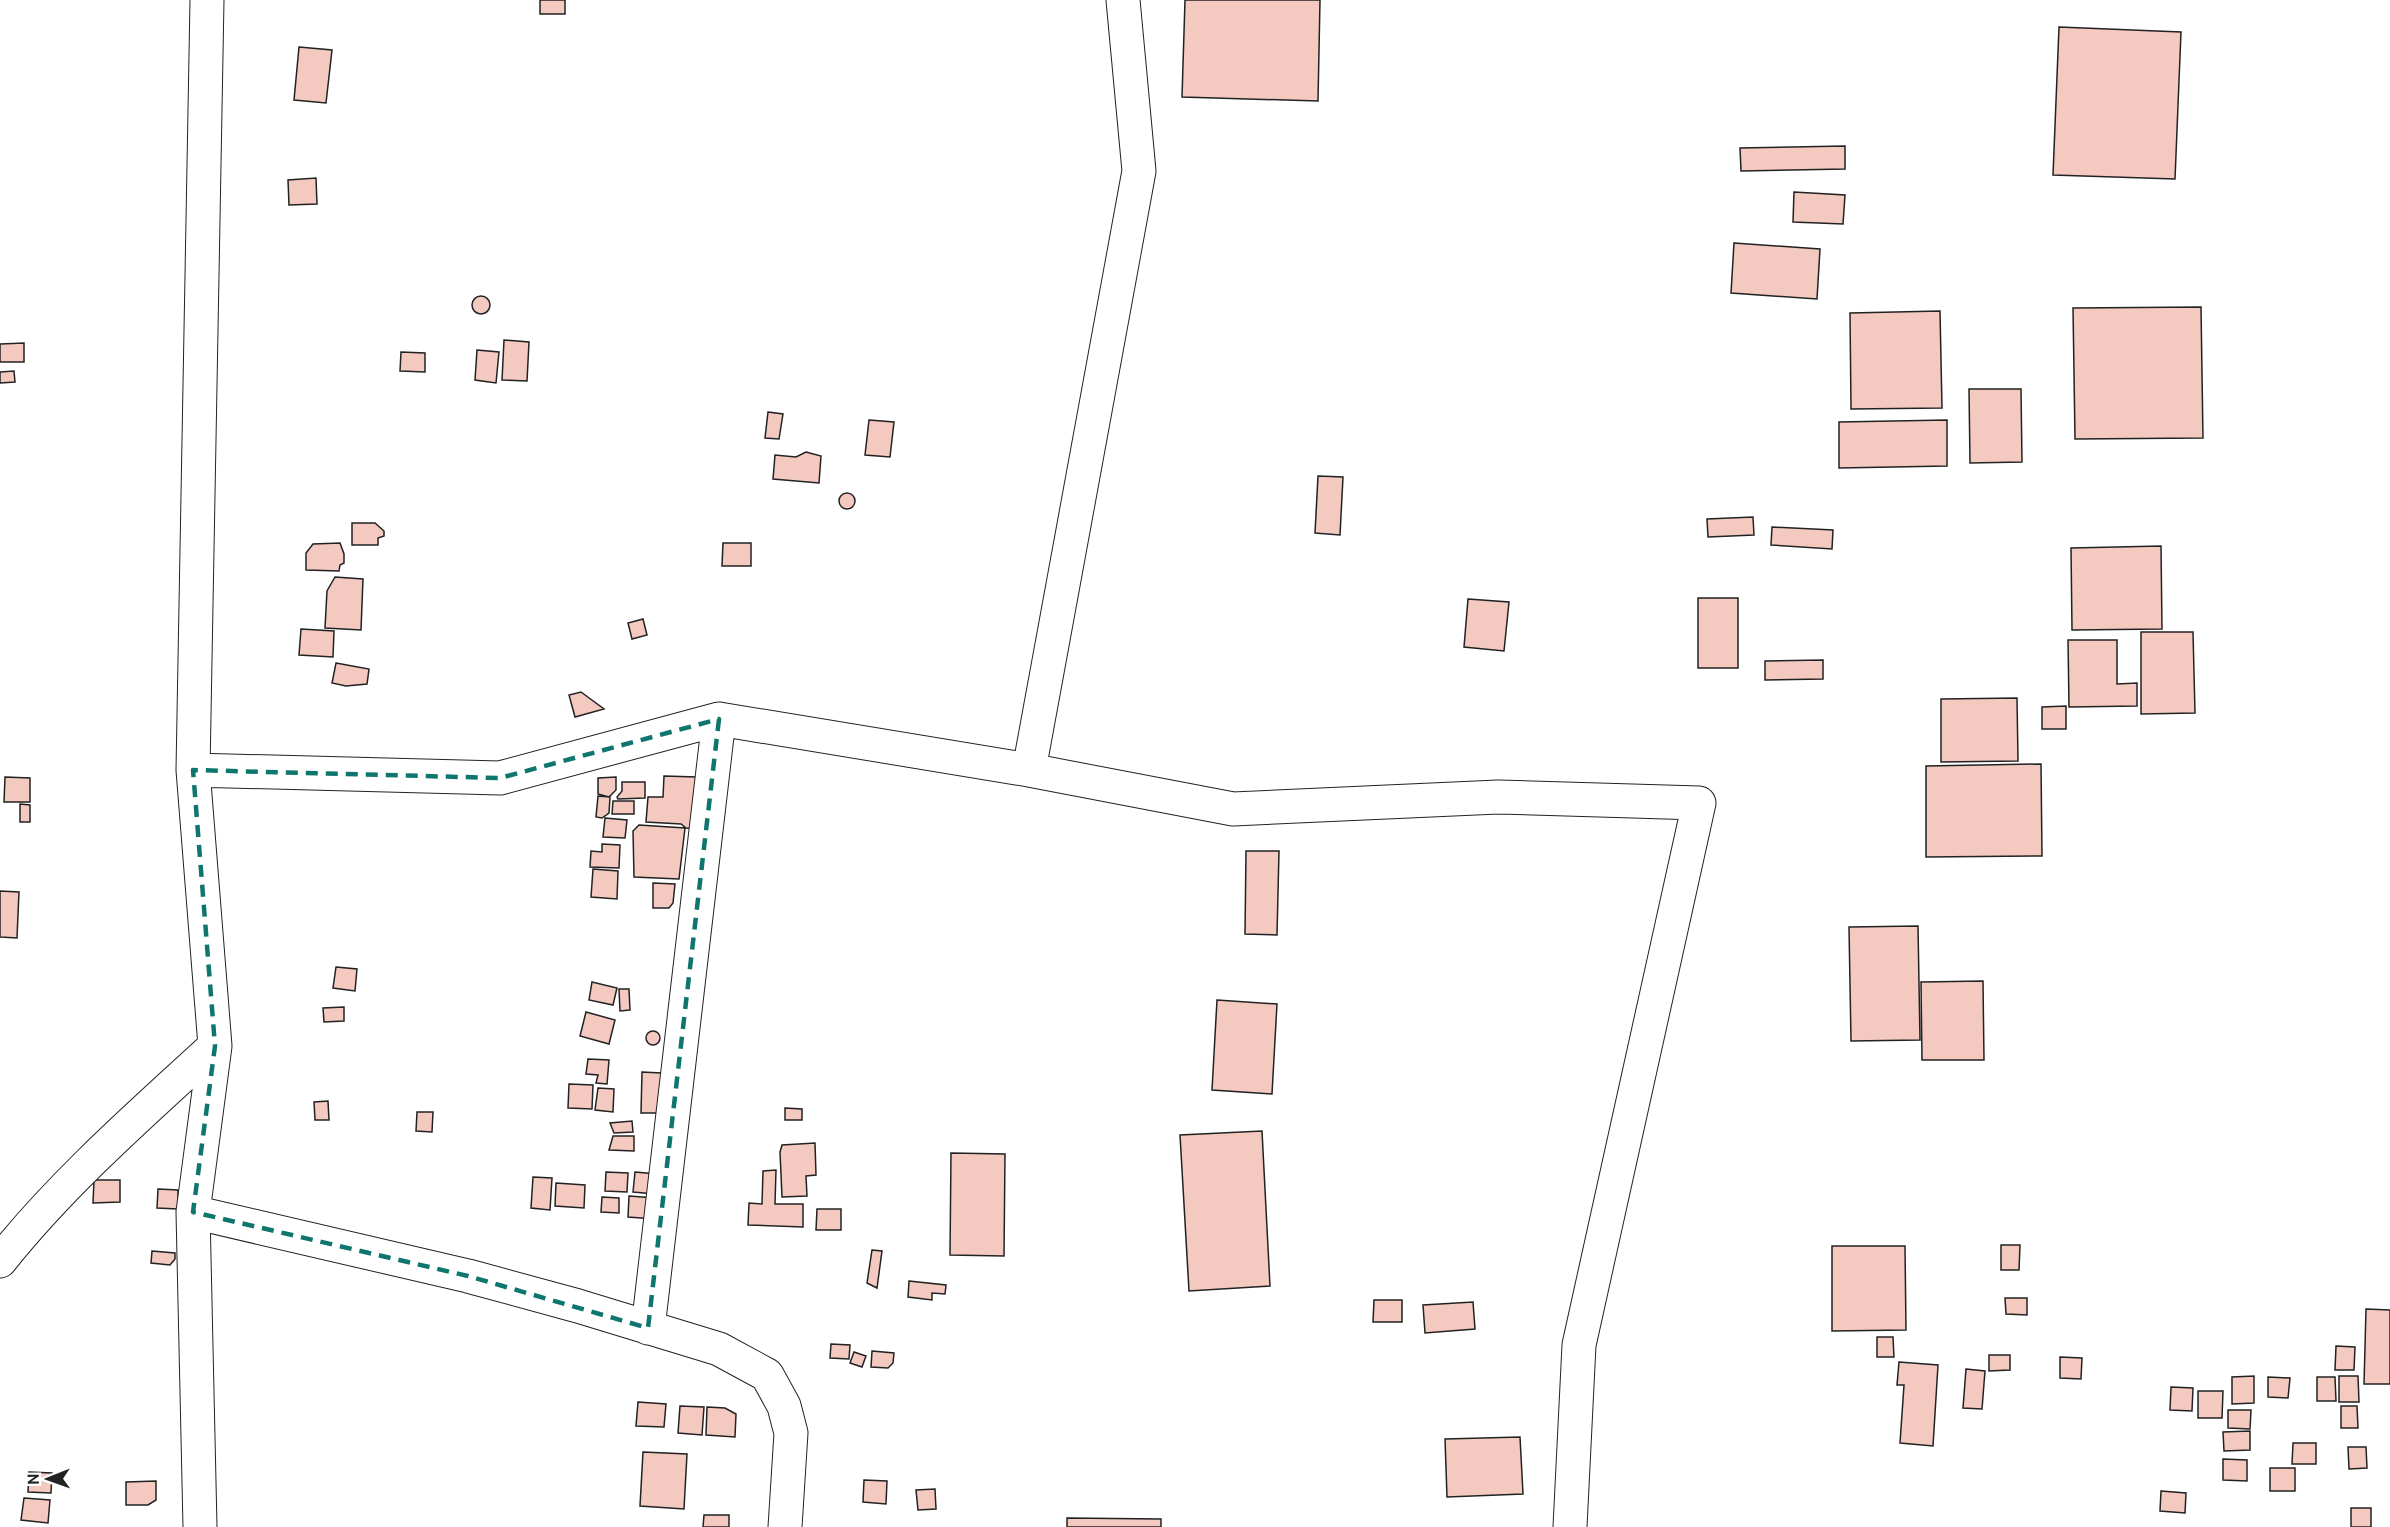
<svg xmlns="http://www.w3.org/2000/svg" width="2390" height="1527" font-family="Cabin,sans-serif">
  <rect width="100%" height="100%" fill="#fff"/>
  <path fill="#f3c9c0" stroke="#222" stroke-width="1.5" d="M540,0H565V14H540Z
    M1185,0H1320L1318,101L1182,97Z
    M2059,27L2181,32L2175,179L2053,175Z
    M299,47L332,50L326,103L294,100Z
    M1845,146V169L1741,171L1740,148Z
    M316,178L317,204L289,205L288,180Z
    M1794,192L1845,195L1843,224L1793,222Z
    M1734,243L1820,249L1817,299L1731,293Z
    M472 305a9 9 0 1 1 18 0a9 9 0 1 1-18 0Z
    M2201,307L2203,438L2075,439L2073,308Z
    M1940,311L1942,408L1851,409L1850,313Z
    M504,340L529,342L527,381L502,380Z
    M24,343V362H0V344Z
    M477,350L499,352L496,383L475,380Z
    M401,352L425,353V372L400,371Z
    M14,371L15,382L0,383V372Z
    M1969,389H2021L2022,462L1970,463Z
    M768,412L783,414L779,439L765,438Z
    M869,420L894,422L890,457L865,455Z
    M1947,420V466L1839,468V422Z
    M806,452L821,456L819,483L773,479L775,455L796,457Z
    M1318,476L1343,477L1340,535L1315,533Z
    M839 501a8 8 0 1 1 16 0a8 8 0 1 1-16 0Z
    M1753,517L1754,535L1708,537L1707,519Z
    M352,523H375L384,531V536L378,538V545H352Z
    M1772,527L1833,530L1832,549L1771,545Z
    M340,543L344,554V563L340,565L339,571L306,570V553L313,544Z
    M723,543H751V566H722Z
    M2161,546L2162,629L2072,630L2071,548Z
    M335,577L363,579L361,630L325,628L327,591Z
    M1698,598H1738V668H1698Z
    M1468,599L1509,602L1504,651L1464,647Z
    M643,619L647,635L632,639L628,623Z
    M301,629L334,631L333,657L299,655Z
    M2141,632H2193L2195,713L2141,714Z
    M2068,640H2117V684L2137,683V706L2069,707Z
    M1823,660V679L1765,680V661Z
    M336,663L369,669L367,684L346,686L332,683Z
    M581,692L604,709L575,717L569,695Z
    M2017,698L2018,761L1941,762V699Z
    M2066,706V729H2042V707Z
    M2041,764L2042,856L1926,857V766Z
    M664,776L697,777L694,829L686,828L681,824L646,822L648,797H663Z
    M5,777L30,778V802H4Z
    M616,777V790L609,797L598,794V778Z
    M622,782H645V798L618,799L617,797L622,791Z
    M598,796L610,797L609,813L602,818L596,817Z
    M613,801H634V814H612Z
    M20,804L30,805V822H20Z
    M605,818L627,820L625,838L603,837Z
    M639,825L685,828L679,879L634,877L633,831Z
    M602,844L620,845L619,868L590,867L591,851L602,852Z
    M1246,851H1279L1277,935L1245,934Z
    M593,869L618,871L617,899L591,897Z
    M653,883L675,884L673,903L669,908H653Z
    M0,891L19,892L17,938L0,937Z
    M1918,926L1920,1040L1851,1041L1849,927Z
    M336,967L357,969L355,991L333,988Z
    M1983,981L1984,1060H1922L1921,982Z
    M592,982L617,988L613,1005L589,1000Z
    M619,989H629L630,1010L620,1011Z
    M1217,1000L1277,1004L1272,1094L1212,1090Z
    M344,1007V1021L324,1022L323,1008Z
    M586,1012L615,1020L609,1044L580,1036Z
    M646 1038a7 7 0 1 1 14 0a7 7 0 1 1-14 0Z
    M588,1059L609,1060L607,1084L596,1083L598,1075L586,1074Z
    M642,1072L661,1073V1113H641Z
    M569,1084L593,1085L592,1109L568,1108Z
    M598,1088L614,1089L613,1112L595,1110Z
    M328,1101L329,1120H315L314,1102Z
    M785,1108L802,1109V1120H785Z
    M417,1112H433L432,1132L416,1131Z
    M632,1121L633,1132L614,1133L610,1123Z
    M1262,1131L1270,1286L1189,1291L1180,1135Z
    M613,1136H634V1151L609,1150Z
    M815,1143L816,1175L806,1176L807,1196L782,1197L780,1152L782,1145Z
    M951,1153L1005,1154L1004,1256L950,1255Z
    M776,1170L775,1204H803V1227L748,1225L749,1203L762,1204L763,1171Z
    M606,1172L628,1173L627,1192L605,1191Z
    M635,1172L657,1174L655,1194L633,1192Z
    M533,1177L552,1178L550,1210L531,1208Z
    M94,1180H120V1202L93,1203Z
    M556,1183L585,1185L584,1208L555,1206Z
    M158,1189L178,1190V1209L157,1208Z
    M629,1196L655,1198L654,1219L628,1217Z
    M602,1197L619,1198V1213L601,1212Z
    M817,1209H841V1230H816Z
    M2001,1245H2020L2019,1270H2001Z
    M1832,1246H1905L1906,1330L1832,1331Z
    M872,1250L882,1251L877,1288L867,1283Z
    M152,1251L175,1253V1259L170,1265L151,1263Z
    M909,1281L946,1285L945,1294L932,1293V1300L908,1297Z
    M2005,1298H2027V1315L2006,1314Z
    M1374,1300H1402V1322H1373Z
    M1473,1302L1475,1329L1425,1333L1423,1305Z
    M2366,1309L2390,1310V1384H2364Z
    M1877,1337H1893L1894,1357H1877Z
    M831,1344L850,1345L849,1359L830,1358Z
    M2336,1346L2355,1347L2354,1370H2335Z
    M872,1351L894,1353L893,1363L888,1368L871,1367Z
    M854,1352L866,1356L862,1367L850,1363Z
    M1989,1355H2010V1370L1989,1371Z
    M2060,1357L2082,1358L2081,1379L2060,1378Z
    M1899,1362L1938,1365L1933,1446L1900,1443L1904,1385H1897Z
    M1966,1369L1985,1371L1982,1409L1963,1408Z
    M2254,1376V1403L2232,1404V1377Z
    M2339,1376H2358L2359,1402H2339Z
    M2268,1377L2290,1378L2288,1398L2268,1397Z
    M2317,1377H2335L2336,1401H2317Z
    M2171,1387L2193,1388L2192,1411L2170,1410Z
    M2198,1391H2223L2222,1418H2198Z
    M638,1402L666,1404L664,1427L636,1426Z
    M680,1406L704,1407L702,1435L678,1433Z
    M2341,1406H2357L2358,1428H2341Z
    M707,1407L725,1408L736,1414L735,1437L706,1435Z
    M2228,1410H2251L2250,1429L2228,1428Z
    M2250,1431V1450L2224,1451L2223,1432Z
    M1520,1437L1523,1494L1447,1497L1445,1439Z
    M2293,1443H2316V1464H2292Z
    M2348,1447H2366L2367,1468L2349,1469Z
    M643,1452L687,1454L684,1509L640,1506Z
    M2223,1459L2247,1460V1481L2223,1480Z
    M2270,1468H2295V1491H2270Z
    M29,1472L52,1473L51,1493L28,1492Z
    M864,1480L887,1481L886,1504L863,1502Z
    M156,1481V1500L148,1505H126V1482Z
    M935,1489L936,1509L918,1510L916,1490Z
    M2161,1491L2186,1493L2185,1513L2160,1511Z
    M24,1498L50,1500L48,1523L21,1520Z
    M2351,1508H2371V1527H2351Z
    M704,1515H729V1527H703Z
    M1067,1518L1161,1519V1527H1067Z"/>
  <g fill="none" stroke-linecap="round" stroke-linejoin="round">
    <defs>
      <path id="street" d="M193,770L500,778L719,719L1029,770L1233,809L1498,797L1699,803L1579,1345L1570,1527
        M1029,770L1139,171L1123,0
        M193,1212L468,1276L578,1306L719,1349L767,1375L784,1406L791,1433L785,1527
        M0,1261C63,1182 141,1114 215,1046
        M648,1328L719,719
        M200,1527L193,1212L215,1046L193,770L207,0"/>
    </defs>
    <use href="#street" stroke="#222" stroke-width="35"/>
    <use href="#street" stroke="#fff" stroke-width="33"/>
  </g>
  <path fill="none" stroke="#0f766e" stroke-width="4.5" stroke-dasharray="12 8" stroke-linejoin="round" d="M719,719L648,1328L468,1276L193,1212L215,1046L193,770L500,778Z"/>
  <g transform="translate(48 1479) rotate(269)" stroke="#ffffff" stroke-width="4.5" paint-order="stroke">
  <path d="M0-4.5L10 22L0 15L-10 22Z" fill="#222222"/>
  <text y="-9" font-size="16" font-weight="bold" text-anchor="middle" fill="#222222">N</text>
  </g>
</svg>
